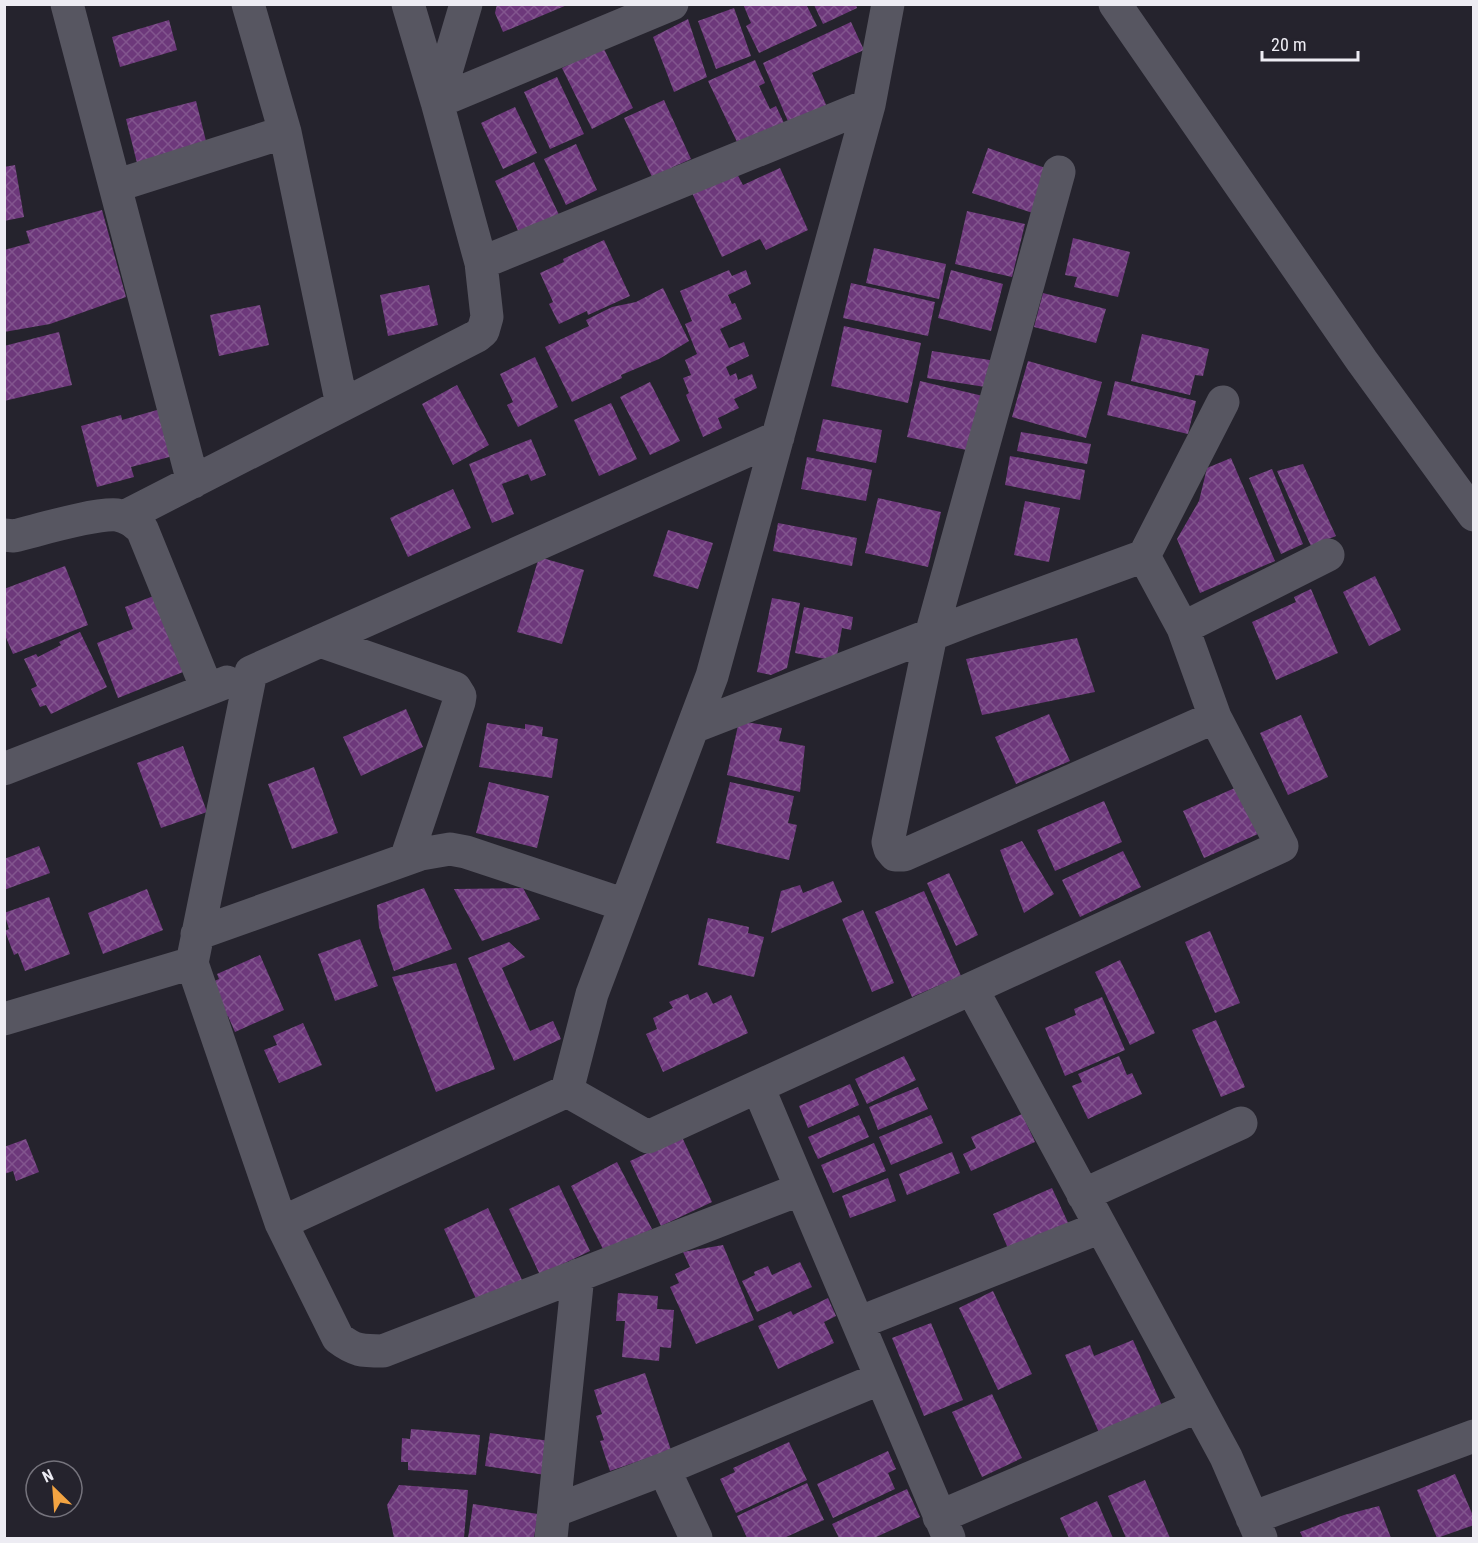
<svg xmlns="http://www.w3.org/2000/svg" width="1478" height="1543" font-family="'Roboto Condensed',sans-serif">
  <defs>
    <pattern id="building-cross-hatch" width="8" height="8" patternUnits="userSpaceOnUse" patternTransform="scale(1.5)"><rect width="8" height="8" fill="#6d387b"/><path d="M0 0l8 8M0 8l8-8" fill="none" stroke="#82558e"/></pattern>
  </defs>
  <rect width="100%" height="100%" fill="#25232d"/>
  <path fill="url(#building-cross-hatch)" d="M497,4H567V5L503,32L495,13Z
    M743,4H806L817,26L759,53L746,26L751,23Z
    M814,5H856L857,8L823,24Z
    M734,8L751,56L716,69L698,21Z
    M688,19L707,77L674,92L653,37Z
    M169,20L177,50L120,67L112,37Z
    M851,22L864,50L812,73L828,109L790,126L763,63Z
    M603,47L633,108L592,129L562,68Z
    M755,60L765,83L759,86L770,109L776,106L784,123L738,144L708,81Z
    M557,77L584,134L550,149L524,92Z
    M664,100L691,159L673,167L654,181L624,118Z
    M196,101L207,145L137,163L126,119Z
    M515,107L537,153L503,169L481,123Z
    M576,144L597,190L566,205L544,159Z
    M988,148L1051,170L1036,214L972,193Z
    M534,162L561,219L521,237L495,181Z
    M15,165L24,217L4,221V167Z
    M780,168L808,230L766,250L760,239L722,257L692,193L736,172L743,185Z
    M102,210L126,297L50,324L4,332V250L30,243L26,231Z
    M967,211L1025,224L1012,277L955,264Z
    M1073,238L1130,252L1118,297L1074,287L1077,277L1065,275Z
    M604,240L630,296L588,315L587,311L559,324L549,304L553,302L540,273L564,262L563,259Z
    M874,248L946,264L939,299L866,283Z
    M729,270L732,276L746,270L751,284L728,295L732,304L735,303L742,319L720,329L729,348L744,342L749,356L726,367L730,376L736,373L738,380L752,374L757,388L734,399L739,408L718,418L722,428L703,437L686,395L689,393L683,378L691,375L685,360L697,354L685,324L692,321L680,291Z
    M951,270L1003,284L991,331L938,318Z
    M851,283L935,302L928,336L843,318Z
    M429,285L438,325L388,336L380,295Z
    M663,288L689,341L659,359L621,375L622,378L572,402L545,347L589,326L586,320L612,307L636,302Z
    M1043,293L1106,309L1096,343L1034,327Z
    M260,305L269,345L219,356L210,315Z
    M844,326L921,343L908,403L831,386Z
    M59,332L72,385L4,401V346Z
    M1142,334L1209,349L1203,376L1195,375L1190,395L1131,381Z
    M932,351L996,361L992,388L927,378Z
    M535,357L558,407L518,427L507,405L513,402L500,374Z
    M1028,361L1102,382L1086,438L1012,417Z
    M920,381L983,396L971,451L907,437Z
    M1115,381L1196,401L1188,434L1107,415Z
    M650,382L680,441L650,455L620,397Z
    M457,385L489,445L453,465L422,404Z
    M611,403L637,459L599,476L574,420Z
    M164,408L177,455L131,467L134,477L97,487L81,426L121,415L122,420Z
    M823,419L882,430L876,463L816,451Z
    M1021,432L1091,444L1087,464L1017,451Z
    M531,439L546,475L531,481L528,474L502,484L514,514L492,523L469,464Z
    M1010,456L1085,470L1080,500L1005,485Z
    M807,457L872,470L866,501L801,489Z
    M1231,458L1275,561L1200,593L1177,539L1199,501L1207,468Z
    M1303,464L1336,536L1311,546L1277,471Z
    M1272,469L1303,544L1281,554L1249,478Z
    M453,489L471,528L408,557L390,518Z
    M878,498L941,512L928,567L865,553Z
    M1025,501L1060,508L1049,562L1014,555Z
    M778,523L857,538L852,566L773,551Z
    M668,530L713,543L698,589L653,576Z
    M539,557L584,570L562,644L517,632Z
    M65,566L88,625L13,654L4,633V589Z
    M1375,576L1401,630L1369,646L1343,592Z
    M1311,589L1338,653L1276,680L1252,622L1296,602L1294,597Z
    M164,592L193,668L118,698L97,643L133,629L125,607Z
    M772,598L800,603L787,668L771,675L757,672Z
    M804,607L853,617L851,630L842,628L836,661L795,653Z
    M80,632L107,687L51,714L46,705L40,707L31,689L37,686L24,659L36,654L38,657L61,645L59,642Z
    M1077,638L1095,692L982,715L966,659Z
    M406,709L423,747L361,776L343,737Z
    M1049,714L1070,761L1016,784L995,737Z
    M1301,715L1328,777L1288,795L1260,733Z
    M739,721L782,728L779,741L805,746L800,792L727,775Z
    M487,723L525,729V724L543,727L542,736L558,739L552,778L479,767Z
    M183,746L207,812L161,828L137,763Z
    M314,767L338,833L292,849L268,784Z
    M489,782L549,796L537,848L476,833Z
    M730,782L794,796L788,823L797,825L789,860L716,843Z
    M1237,787L1258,834L1204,858L1183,811Z
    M1104,801L1122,842L1055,871L1037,830Z
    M1022,841L1054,894L1024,913L1000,850Z
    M39,846L50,873L4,890V859Z
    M1123,851L1141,887L1080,917L1062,880Z
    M949,873L978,935L956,946L927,883Z
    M833,881L842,902L771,933L781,891L800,885L803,893Z
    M424,888L452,949L394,971L379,927L377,905Z
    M523,888L540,919L482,941L454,889Z
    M147,889L163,930L103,954L88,913Z
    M924,891L961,976L912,997L875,912Z
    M49,897L70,954L25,971L18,953L14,955L5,931L9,929L4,913Z
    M863,910L894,983L872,992L842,919Z
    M708,918L749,927L748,933L764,937L754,977L698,965Z
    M1210,931L1240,1003L1215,1013L1185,942Z
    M360,939L378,986L335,1001L318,954Z
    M509,942L525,957L502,968L530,1031L553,1021L561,1039L514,1061L468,958Z
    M260,955L284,1010L235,1032L228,1016L223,1019L210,983L219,979L217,974Z
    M1120,960L1155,1033L1130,1045L1095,972Z
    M456,963L495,1069L436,1092L392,977Z
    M707,992L713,1004L731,995L748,1033L663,1072L646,1034L657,1029L653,1018L673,1008L669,1002L688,994L690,1000Z
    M1102,997L1125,1050L1065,1076L1045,1028L1076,1015L1074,1009Z
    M1216,1020L1245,1087L1221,1097L1192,1030Z
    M303,1023L322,1065L279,1083L264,1050L277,1045L273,1036Z
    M904,1056L916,1080L867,1104L855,1079Z
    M1119,1056L1127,1075L1132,1073L1142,1094L1088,1119L1072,1086L1082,1082L1078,1074Z
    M850,1084L859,1105L808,1128L799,1106Z
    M918,1087L928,1109L878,1130L869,1107Z
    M1022,1114L1035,1142L971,1171L963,1154L976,1148L971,1137Z
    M859,1115L869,1137L818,1159L808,1137Z
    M931,1115L943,1143L891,1165L879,1137Z
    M682,1137L712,1202L661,1226L630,1161Z
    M26,1139L39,1172L16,1181L13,1171L4,1174V1147Z
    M874,1143L886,1171L833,1193L821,1165Z
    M952,1152L960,1173L907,1195L899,1174Z
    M617,1162L652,1229L605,1253L571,1186Z
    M888,1178L896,1201L850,1218L842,1196Z
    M559,1185L590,1251L540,1275L509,1209Z
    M1052,1188L1070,1227L1010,1253L993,1214Z
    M488,1208L522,1280L477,1301L444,1229Z
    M723,1245L754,1320L696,1344L670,1287L679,1283L675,1274L690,1267L683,1252Z
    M800,1262L812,1287L757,1312L742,1281L755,1275L754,1272L768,1266L772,1275Z
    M993,1291L1032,1374L998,1390L959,1308Z
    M618,1293L658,1296L657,1309L674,1310L671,1348L660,1347L659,1361L622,1357L625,1321H616Z
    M828,1298L836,1316L824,1322L834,1343L778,1369L758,1326L791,1311L793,1315Z
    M931,1323L963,1400L924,1416L892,1338Z
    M1133,1340L1163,1408L1100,1435L1065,1355L1090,1345L1094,1356Z
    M645,1373L671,1450L610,1471L600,1441L604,1440L596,1416L602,1414L594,1390Z
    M992,1394L1022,1458L982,1477L952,1412Z
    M411,1429L480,1435L476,1475L408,1470V1462H401L402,1438L410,1439Z
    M490,1433L550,1441L546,1475L485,1466Z
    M789,1442L807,1480L736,1513L720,1479L735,1472L733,1468Z
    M888,1451L896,1469L888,1473L895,1489L833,1518L817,1484Z
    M1455,1474L1474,1518V1525L1437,1538L1417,1490Z
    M1145,1480L1170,1538H1126L1108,1496Z
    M807,1483L824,1520L784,1538H747L737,1516Z
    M399,1485L468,1490L464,1538H394L387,1505Z
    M907,1489L920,1517L874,1538H839L832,1524Z
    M1097,1501L1113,1538H1069L1060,1518Z
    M473,1504L538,1514L534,1538H468Z
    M1379,1506L1391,1538H1303L1300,1532L1344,1515Z"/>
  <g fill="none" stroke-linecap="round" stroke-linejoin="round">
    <path stroke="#575661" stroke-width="33" d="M67,4L193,482
      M248,4L285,132L342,405
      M408,4L437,102L672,4
      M1115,4L1362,361L1474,515
      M869,105L888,4
      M1059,172L931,635L888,842L890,849L895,855H904L1215,717
      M115,186L285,132
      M778,437L251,672L192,963L281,1223L338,1338C355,1351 362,1351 383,1351L801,1189
      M124,517L477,336L483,331L487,317L481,263
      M4,535L14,536C39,530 94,513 117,515C128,517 134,522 142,529L207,689
      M1144,556L1223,402
      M1183,628L1328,555
      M320,641L455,688L460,696L459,702L406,859
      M4,769L227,682
      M197,934L421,854L450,849L466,852L625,905
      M972,989L1226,1457L1261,1538
      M4,1019L192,963
      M758,1087L949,1538
      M567,1091L648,1137L1282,846L1215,717L1183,628L1144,556L969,620L693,727
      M1083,1195L1241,1123
      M281,1223L567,1091L592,994L712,676L869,105L481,263L437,102L466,4
      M858,1323L1101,1227
      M664,1469L696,1538
      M554,1511L664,1469L881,1378
      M939,1517L1198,1406
      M1252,1518L1474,1436
      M551,1538L578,1275"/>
  </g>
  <rect width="1478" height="1543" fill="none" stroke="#edecf3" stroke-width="12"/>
  <g transform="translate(54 1489) rotate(335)"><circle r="28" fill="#25232d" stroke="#75737c" stroke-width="1.5"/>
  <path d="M0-4.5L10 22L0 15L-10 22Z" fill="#f3a442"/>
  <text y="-9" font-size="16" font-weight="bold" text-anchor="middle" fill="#edecf3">N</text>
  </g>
  <path d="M1262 51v9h96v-9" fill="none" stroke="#edecf3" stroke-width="3"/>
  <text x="1271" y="51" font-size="18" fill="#edecf3" stroke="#25232d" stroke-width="4.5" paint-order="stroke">20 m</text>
</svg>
